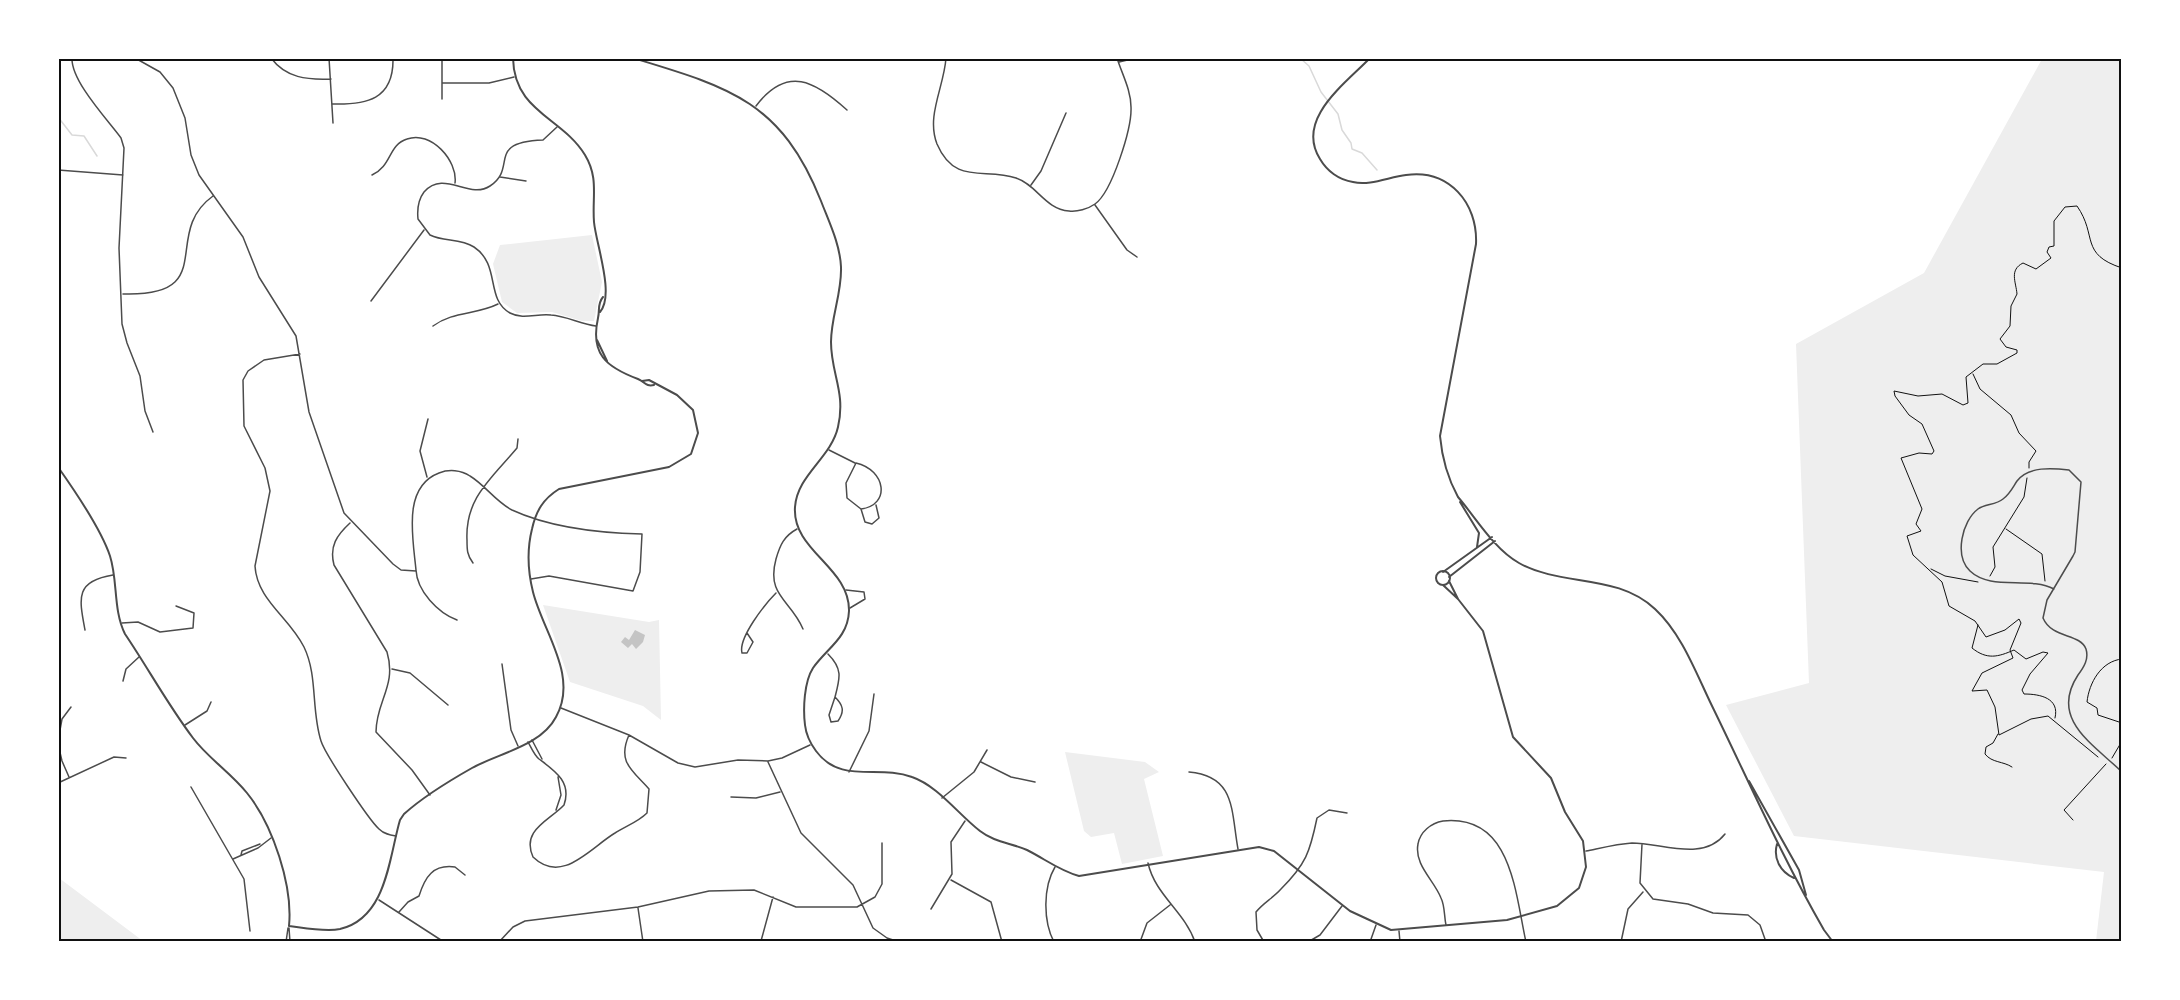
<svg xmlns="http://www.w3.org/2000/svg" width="2180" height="1000" font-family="Ubuntu,sans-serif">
  <rect width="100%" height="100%" fill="#fff"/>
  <path fill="#eee" d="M2042,59H2121V941H2096L2104,872L1794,836L1726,705L1809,683L1796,344L1924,273Z
    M592,235L602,282L594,321H582L552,312L517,313L502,302L493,264L500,245Z
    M543,605L649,622L659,620L661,720L643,706L570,682Z
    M1065,752L1145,762L1159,772L1144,779L1163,856L1122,864L1114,833L1091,837L1084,831Z
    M58,878H59L143,941H59Z"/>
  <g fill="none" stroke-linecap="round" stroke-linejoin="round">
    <path stroke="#d9d9d9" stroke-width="1.5" d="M1300,58L1309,66L1321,92L1338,114L1342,130L1351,143L1352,149L1362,153L1377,170
      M58,117L72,135L84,136L97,156"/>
  </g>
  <path fill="#c4c4c4" d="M635,630L645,635L643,642L636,649L632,644L628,648L621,642L625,637L629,640Z"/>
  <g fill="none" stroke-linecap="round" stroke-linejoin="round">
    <path stroke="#111" stroke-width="1" d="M1973,374L1980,389L2011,415L2019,433L2036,451L2029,462V468
      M2006,529L2042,554L2045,581
      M1931,569L1945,576L1978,582
      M1990,576L1995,567L1993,547L2024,497L2027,478
      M1978,625L1972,648C1987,660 1998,657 2014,650L2026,659L2043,652L2048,653L2030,674L2022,690L2024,694C2040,694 2060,698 2055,718
      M2122,659C2101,661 2089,683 2087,702L2097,708L2098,715L2122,723
      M1998,734L1993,743L1986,747L1985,754C1992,763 2003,761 2012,767
      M2098,757L2048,716L2031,719L1999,735L1995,707L1987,690L1972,691L1982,673L2013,658L2010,650L2021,623L2019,619L2005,630L1986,637L1975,621L1949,606L1942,582L1913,555L1907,536L1921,531L1916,524L1922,509L1901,458L1919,453L1932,454L1934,451L1922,424L1909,415L1895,396L1894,391L1918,396L1942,394L1963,405L1968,403L1966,377L1983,364H1997L2017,353V350L2006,347L2000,339L2010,326L2011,306L2017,294C2016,282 2009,270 2023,263L2036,269L2051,258L2047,252L2049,247L2054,246V221L2065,207L2077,206C2098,236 2079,254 2122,268
      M2112,758L2122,741
      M2073,820L2064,810L2106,764"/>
    <path stroke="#4c4c4c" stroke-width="1.5" d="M72,58C71,81 107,119 121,138L124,148L119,248L122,324L127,343L140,376L145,411L153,432
      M135,58L160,72L173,88L185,118L191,155L199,175L243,237L259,277L296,336L309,412L344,513L393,564L401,570L416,571
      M271,58C286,78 307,80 331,79
      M329,58L333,123
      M442,58V99
      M946,58C944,87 926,116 937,144C955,186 985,167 1016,178C1037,185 1045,209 1069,211C1077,212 1088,209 1095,204C1112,192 1132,128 1131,107C1131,90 1122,74 1117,58
      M1119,62L1136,58
      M442,83H489L514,77
      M332,104C366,105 394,100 393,58
      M756,106C787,65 815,81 847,110
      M557,127L543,140C485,142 518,168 490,186C469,200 444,169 424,192C418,200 417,209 418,219L430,235C444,242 460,238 474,247C501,265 485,299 510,313C523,320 538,313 551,315C566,316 581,324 596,326
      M58,170L123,175
      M372,175C392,166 388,145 407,139C431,130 458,161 455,183
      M500,177L526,181
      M1031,185L1041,171L1066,113
      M1095,205L1127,250L1137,257
      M123,294C221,297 160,234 213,196
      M371,301L424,230
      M433,326C453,311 476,315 498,304
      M300,354L264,360L248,371L243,380L244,426L265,468L270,491L255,566C257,600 289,617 304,647C318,676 311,710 321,741C325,754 369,820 379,829C384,834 390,835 396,836
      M829,450L855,463
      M856,463C886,470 891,505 861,509L847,498L846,483Z
      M427,477L420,451L428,419
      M861,509L865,522L872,524L879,518L876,505
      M350,523C337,535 329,546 334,565L387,652C397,686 376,701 376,732L412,770L430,795
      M797,529C784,536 780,545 776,559C766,596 791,600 803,629
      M473,563C467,555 467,550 467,540C465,498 491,479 517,448L518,439
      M2054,589C2029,576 1991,591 1970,571C1954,556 1962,521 1978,509C1985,504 1996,505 2003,499C2010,494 2013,487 2017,481C2028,466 2053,468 2069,470L2081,482L2075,552L2073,556L2047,600L2043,618C2052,639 2080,633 2086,649C2089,659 2084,667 2078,675C2049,719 2093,744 2122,772
      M846,590L864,592L865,599L850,608
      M457,620C438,613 417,591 416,570C413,538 402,487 439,473C449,469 461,470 470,476C485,485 496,502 512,510C551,528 599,533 642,534L640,572L633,591L549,576L531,579
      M122,623L138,622L160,632L193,628L194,613L176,606
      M85,630C79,598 75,581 113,575
      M747,633L753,642L747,653H742C738,638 765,604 776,593
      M828,654C843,669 840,678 835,697
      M502,664L511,730L518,746
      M392,669L410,673L448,705
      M123,681L126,669L139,657
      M835,697C843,705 845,711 838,721L831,722L829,715Z
      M561,708L629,735L678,763L695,767L738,760L768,761L782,758L810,745
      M185,725L207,711L211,702
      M532,740L542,759
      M58,741L62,719L71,707
      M528,742C531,747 534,755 539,759C555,771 572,782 564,805C549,821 521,830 533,857C562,885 590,848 615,833C626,826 638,822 647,813L649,789C632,770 617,762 629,735
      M58,744L62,761L69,777
      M768,762L801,833L853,885L873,928L887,938L899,942
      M981,762L1011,777L1035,782
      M849,772L869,731L874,694
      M1189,772C1236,776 1231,811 1238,849
      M58,783L114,757L126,758
      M191,787L244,879L250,931
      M731,797L756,798L780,792
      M942,798L974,772L987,750
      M556,810L561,795L558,777
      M1642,844L1640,883L1653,899L1688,904L1713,913L1748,915L1760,925L1766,942
      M1586,851C1601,848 1617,844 1632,843C1662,843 1703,862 1725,834
      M241,855L242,851L260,844
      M233,859L258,848L271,838
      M1148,863C1155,895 1185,912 1195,942
      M951,880L991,902L1002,942
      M379,900L444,942
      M638,908L643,942
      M931,909L952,874L951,842L965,821
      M399,912L408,902L419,896C425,877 433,864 455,867L465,875
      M1446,925C1444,916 1445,906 1441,898C1434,880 1414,865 1418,844C1420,832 1431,823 1443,821C1512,814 1515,893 1526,942
      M289,928L290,942
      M1399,931L1400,942
      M761,941L773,897
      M286,942L288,928
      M499,942L513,927L525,921L638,907L709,891L754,890L796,907H857L875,897L882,884V843
      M1054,942C1043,921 1043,887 1055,867
      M1140,942L1147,923L1170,905
      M1264,942L1257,930L1256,912C1263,903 1273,898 1281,889C1306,864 1310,852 1317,818L1329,810L1347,813
      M1308,942L1320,935L1342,906
      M1370,942L1376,925
      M1621,942L1628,909L1643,892"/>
    <path stroke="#4c4c4c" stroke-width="2" d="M513,58C514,112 562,117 585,155C599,178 592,197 594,222C596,244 615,295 600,312
      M633,58C729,87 781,101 821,201C829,222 840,244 841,267C842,293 831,317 831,342C831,374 846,392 838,427C831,458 797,475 795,507C792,551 850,567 849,611C848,638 827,648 813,668C804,682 803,709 805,725C806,734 810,743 816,751C841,785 879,764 912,777C938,786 958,814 980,831C994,842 1011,843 1027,850C1045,859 1060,871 1079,876L1259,847L1274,851L1350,911L1391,930L1507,920L1557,906L1579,888L1586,867L1583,841L1565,812L1551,778L1513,737L1483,631L1458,599L1443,585
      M1370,58C1345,84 1295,119 1320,159C1327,171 1339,180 1353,182C1370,186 1389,177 1406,175C1449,169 1478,203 1476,244L1440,436C1442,458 1447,477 1458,497C1476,518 1494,549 1519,563C1562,587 1617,573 1655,609C1683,635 1697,676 1714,710C1750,784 1783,859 1824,930L1833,942
      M603,297C597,304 600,310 598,318C590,354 606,367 638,379C645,382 646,387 654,385
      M597,340L607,361
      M58,467C75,491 101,529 110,556C118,581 113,610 125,634C148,668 168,705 193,738C208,758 231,773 247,793C273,825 293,886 289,926C305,928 325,932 340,929C387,918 389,857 400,820L404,814C424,796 449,781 472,768C499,753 541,746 556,717C579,676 543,632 533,592C528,572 527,549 532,529C536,511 543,499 559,489L669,467L691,454L698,433L693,410L677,395L649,380L642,381
      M1460,502L1479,533L1477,547
      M1436 578a7 7 0 1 1 14 0a7 7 0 1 1-14 0Z
      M1443,572L1492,537
      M1449,577L1495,541
      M1449,581L1458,599
      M1749,781L1799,870L1806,895
      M1777,844C1773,858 1780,872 1794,878"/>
  </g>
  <rect width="2180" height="1000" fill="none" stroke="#ffffff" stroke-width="120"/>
  <rect x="60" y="60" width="2060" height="880" fill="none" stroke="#111" stroke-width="2"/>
</svg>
